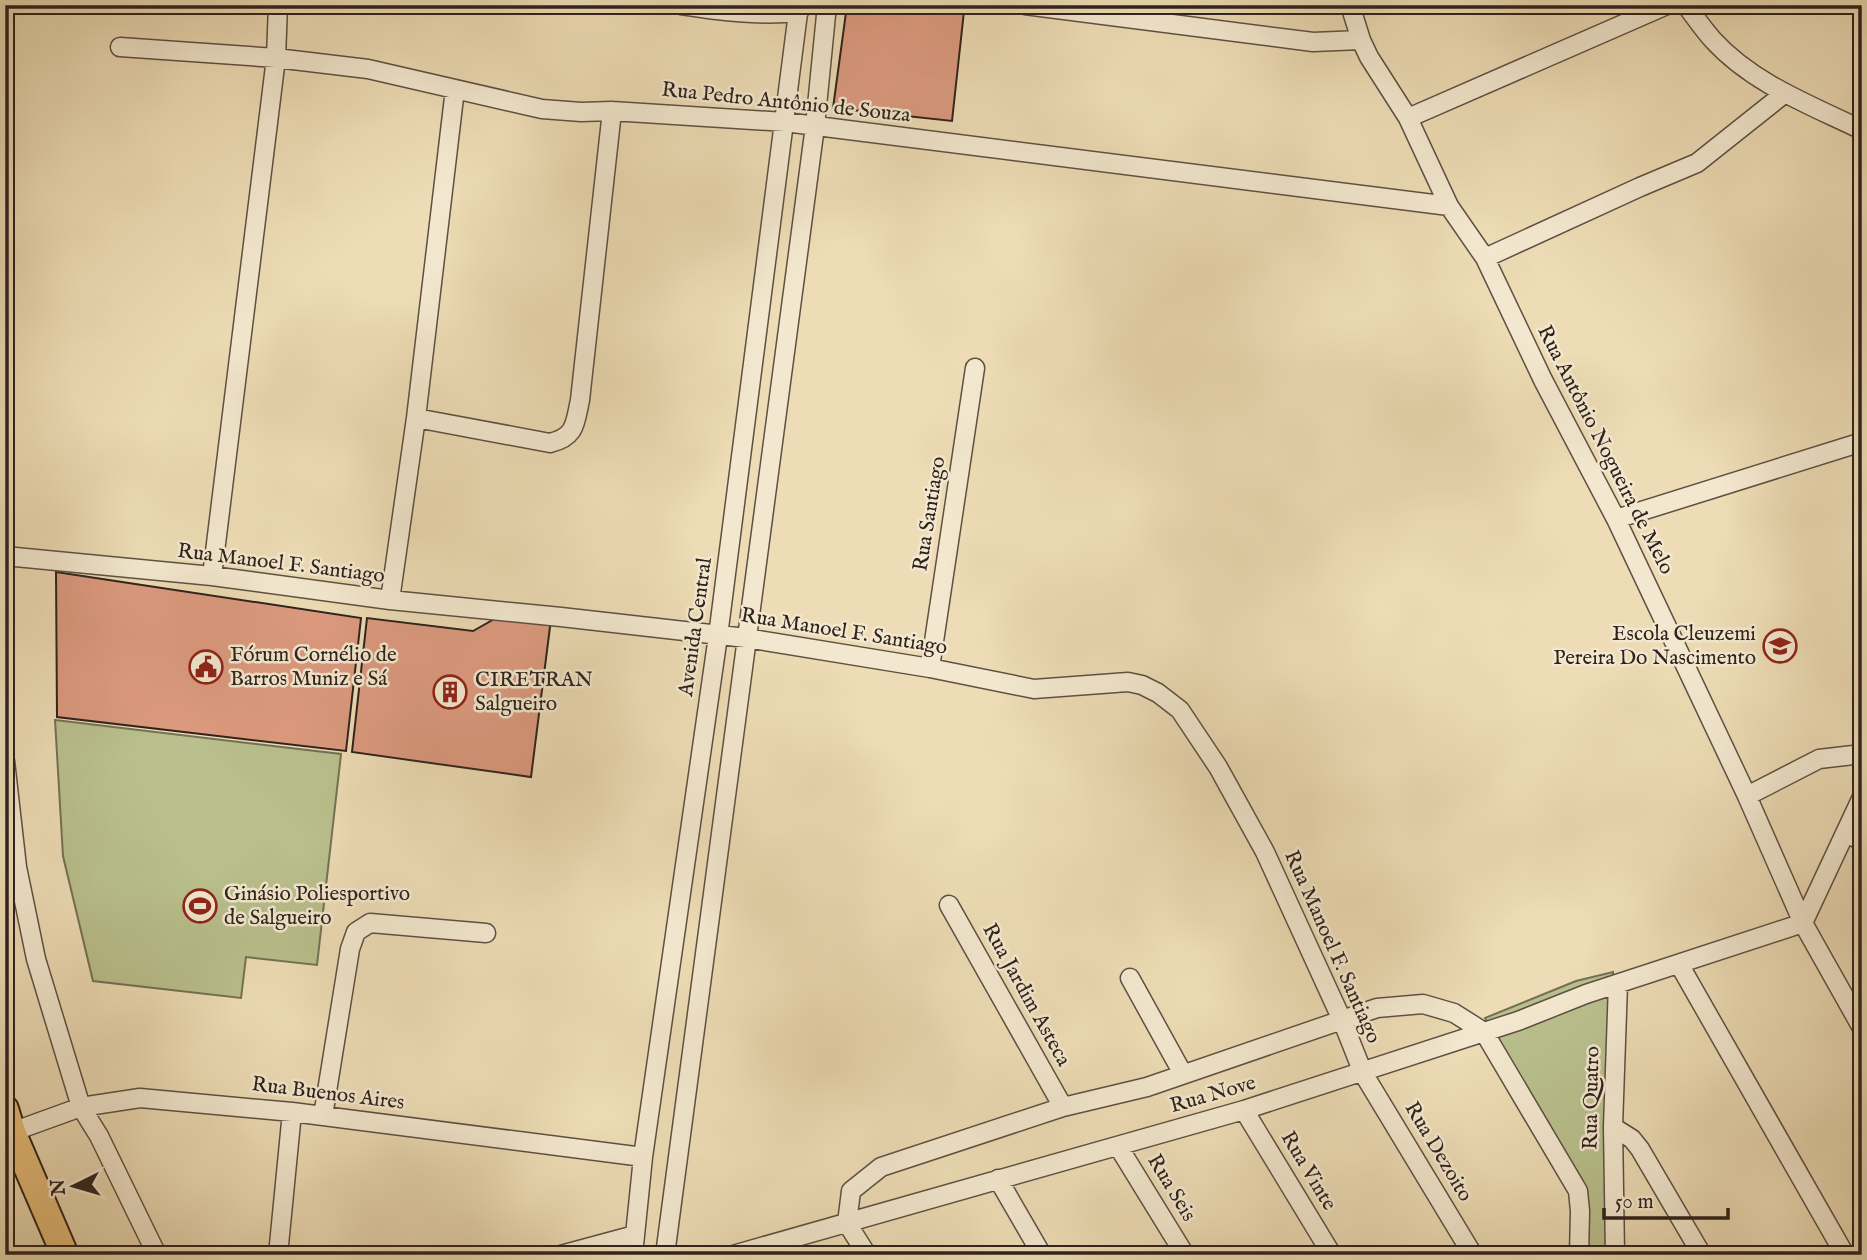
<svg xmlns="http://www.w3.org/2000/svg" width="1867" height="1260" font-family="'IM FELL English',serif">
  <rect width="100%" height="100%" fill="#eddcb5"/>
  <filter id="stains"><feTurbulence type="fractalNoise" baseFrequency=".00286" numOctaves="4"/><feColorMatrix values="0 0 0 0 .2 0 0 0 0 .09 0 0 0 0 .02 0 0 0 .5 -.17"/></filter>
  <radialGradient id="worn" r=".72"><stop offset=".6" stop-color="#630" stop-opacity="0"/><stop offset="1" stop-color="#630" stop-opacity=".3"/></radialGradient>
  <path fill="#b9c08d" stroke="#747155" stroke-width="2" d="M55,720L341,754L317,965L246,957L241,998L93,981L63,856Z
    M1613,972L1618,1255H1582L1584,1197L1485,1018L1576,981Z"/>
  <path fill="#dc9a7f" stroke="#2e221d" stroke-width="2" d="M847,5H914L964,11L952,121L833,108Z
    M56,572L361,618L346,751L57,717Z
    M505,613L551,619L531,777L352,752L367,618L473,631Z"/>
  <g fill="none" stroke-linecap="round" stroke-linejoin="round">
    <defs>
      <path id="minor" d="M681,5C721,11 758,16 799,12
        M1025,5L1313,42L1361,40
        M1350,5L1361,40L1369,57L1408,118L1449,206L1485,258L1543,380L1616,519L1747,796L1803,923L1862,1028
        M1686,5C1695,17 1703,29 1713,40C1752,83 1810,105 1862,130
        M120,47L276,58L368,69L542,109L581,112L612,111L785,122L1449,206
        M1408,118L1667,5
        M1485,258L1640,187L1697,163L1785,93
        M416,418L550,443C576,437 575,423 580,400L612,111
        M1616,519L1862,442
        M5,556L212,576L390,600L561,617L746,638L930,668L1034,689L1128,682L1142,685L1158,693L1180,710L1218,767L1265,852L1342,1020L1363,1073L1473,1255
        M212,576L276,58L278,5
        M390,600L416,418L455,89
        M930,668L975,368
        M5,761L17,867L36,959L81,1107L99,1136L157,1255
        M1747,796L1819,759L1862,754
        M1846,833L1862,841
        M949,905L1063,1107
        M1803,923L1862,797
        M1679,964L1845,1255
        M1130,978L1183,1074
        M1244,1110L1332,1255
        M323,1116L350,949L356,932L370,923L486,933
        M1613,1127L1632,1139L1640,1149L1702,1255
        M12,1132L81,1107L140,1098L292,1112L643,1157
        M1118,1146L1185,1255
        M998,1179L1042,1255
        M847,1223L851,1191L881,1167L1063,1107L1147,1087L1377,1008L1423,1004L1454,1013L1484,1032L1578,1191L1580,1211L1579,1255
        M847,1223L867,1255
        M278,1255L292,1112
        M561,1255L635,1235
        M633,1255L643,1157L718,636L799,5
        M665,1255L815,126L827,5
        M733,1255L1244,1110L1518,1021L1586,994L1803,923
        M1615,1255L1613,1127L1618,984"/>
      <path id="highway" d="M5,1109L12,1132L65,1255"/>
    </defs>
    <use href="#minor" stroke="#5e5043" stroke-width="21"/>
    <use href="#highway" stroke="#2e221d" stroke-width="30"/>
    <use href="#minor" stroke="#f3e8cf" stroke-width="18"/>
    <use href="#highway" stroke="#e6be7a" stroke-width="26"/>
  </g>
  <defs>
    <symbol id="school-ring" viewBox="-11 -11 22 22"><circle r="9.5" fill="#f3e8cf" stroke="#8f2418" stroke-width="1.5"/><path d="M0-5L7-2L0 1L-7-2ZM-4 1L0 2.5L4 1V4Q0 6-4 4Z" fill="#8f2418"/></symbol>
    <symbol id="civic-ring" viewBox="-11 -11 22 22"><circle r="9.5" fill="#f3e8cf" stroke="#8f2418" stroke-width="1.5"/><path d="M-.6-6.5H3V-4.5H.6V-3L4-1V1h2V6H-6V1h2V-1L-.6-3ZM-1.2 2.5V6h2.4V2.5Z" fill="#8f2418"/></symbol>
    <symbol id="building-ring" viewBox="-11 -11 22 22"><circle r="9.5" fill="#f3e8cf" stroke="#8f2418" stroke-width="1.5"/><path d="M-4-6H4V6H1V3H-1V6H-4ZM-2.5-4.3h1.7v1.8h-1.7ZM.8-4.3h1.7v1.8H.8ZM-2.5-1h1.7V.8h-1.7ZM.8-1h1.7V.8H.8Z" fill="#8f2418"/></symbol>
    <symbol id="stadium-ring" viewBox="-11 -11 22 22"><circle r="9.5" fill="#f3e8cf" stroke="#8f2418" stroke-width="1.5"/><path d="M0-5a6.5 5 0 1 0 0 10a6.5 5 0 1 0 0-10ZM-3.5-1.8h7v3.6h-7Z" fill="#8f2418"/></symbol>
  </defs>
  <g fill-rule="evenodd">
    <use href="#school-ring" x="1761" y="627" width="38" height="38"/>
    <use href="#civic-ring" x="187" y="648" width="38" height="38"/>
    <use href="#building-ring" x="431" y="673" width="38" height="38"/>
    <use href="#stadium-ring" x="181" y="887" width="38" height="38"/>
  </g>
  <g text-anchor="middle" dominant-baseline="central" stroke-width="5" stroke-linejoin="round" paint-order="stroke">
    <g font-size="21" fill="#2e221d" stroke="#f3e8cf">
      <text transform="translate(786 103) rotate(6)">Rua Pedro Antônio de Souza</text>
      <text transform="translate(1605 450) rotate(63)">Rua Antônio Nogueira de Melo</text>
      <text transform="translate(930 514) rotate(-81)">Rua Santiago</text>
      <text transform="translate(281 564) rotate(7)">Rua Manoel F. Santiago</text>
      <text transform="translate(696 627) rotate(-82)">Avenida Central</text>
      <text transform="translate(844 632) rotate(9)">Rua Manoel F. Santiago</text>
      <text transform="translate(1332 947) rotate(66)">Rua Manoel F. Santiago</text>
      <text transform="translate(1026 995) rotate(61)">Rua Jardim Asteca</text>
      <text transform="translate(328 1094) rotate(7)">Rua Buenos Aires</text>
      <text transform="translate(1213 1095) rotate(-16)">Rua Nove</text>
      <text transform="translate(1592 1098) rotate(-89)">Rua Quatro</text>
      <text transform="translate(1438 1152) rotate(59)">Rua Dezoito</text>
      <text transform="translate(1308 1171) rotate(59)">Rua Vinte</text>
      <text transform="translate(1171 1188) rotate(59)">Rua Seis</text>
    </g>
    <g font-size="21" fill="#2e221d" stroke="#f3e8cf" text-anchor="start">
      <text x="1756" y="634" text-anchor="end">Escola Cleuzemi<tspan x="1756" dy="24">Pereira Do Nascimento</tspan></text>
      <text x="230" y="655">Fórum Cornélio de<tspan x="230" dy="24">Barros Muniz e Sá</tspan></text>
      <text x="475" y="680">CIRETRAN<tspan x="475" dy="24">Salgueiro</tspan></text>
      <text x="224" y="894">Ginásio Poliesportivo<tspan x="224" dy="24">de Salgueiro</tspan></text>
    </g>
  </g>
  <rect width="1867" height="1260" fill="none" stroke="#eddcb5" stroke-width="28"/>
  <rect x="7" y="7" width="1853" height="1246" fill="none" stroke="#2e221d" stroke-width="3.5"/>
  <rect x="14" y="14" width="1839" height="1232" fill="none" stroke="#2e221d" stroke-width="2"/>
  <g transform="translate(74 1186) rotate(265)" stroke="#f3e8cf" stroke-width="5" paint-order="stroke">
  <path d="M0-5L12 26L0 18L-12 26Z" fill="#2e221d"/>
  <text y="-10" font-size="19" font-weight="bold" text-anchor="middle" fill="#2e221d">N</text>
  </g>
  <path d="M1604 1208v10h124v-10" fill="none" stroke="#2e221d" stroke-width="3.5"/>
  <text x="1615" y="1208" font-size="21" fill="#2e221d" stroke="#f3e8cf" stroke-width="5" paint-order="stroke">50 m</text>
  <rect width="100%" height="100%" filter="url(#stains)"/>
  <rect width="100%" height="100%" fill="url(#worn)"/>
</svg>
